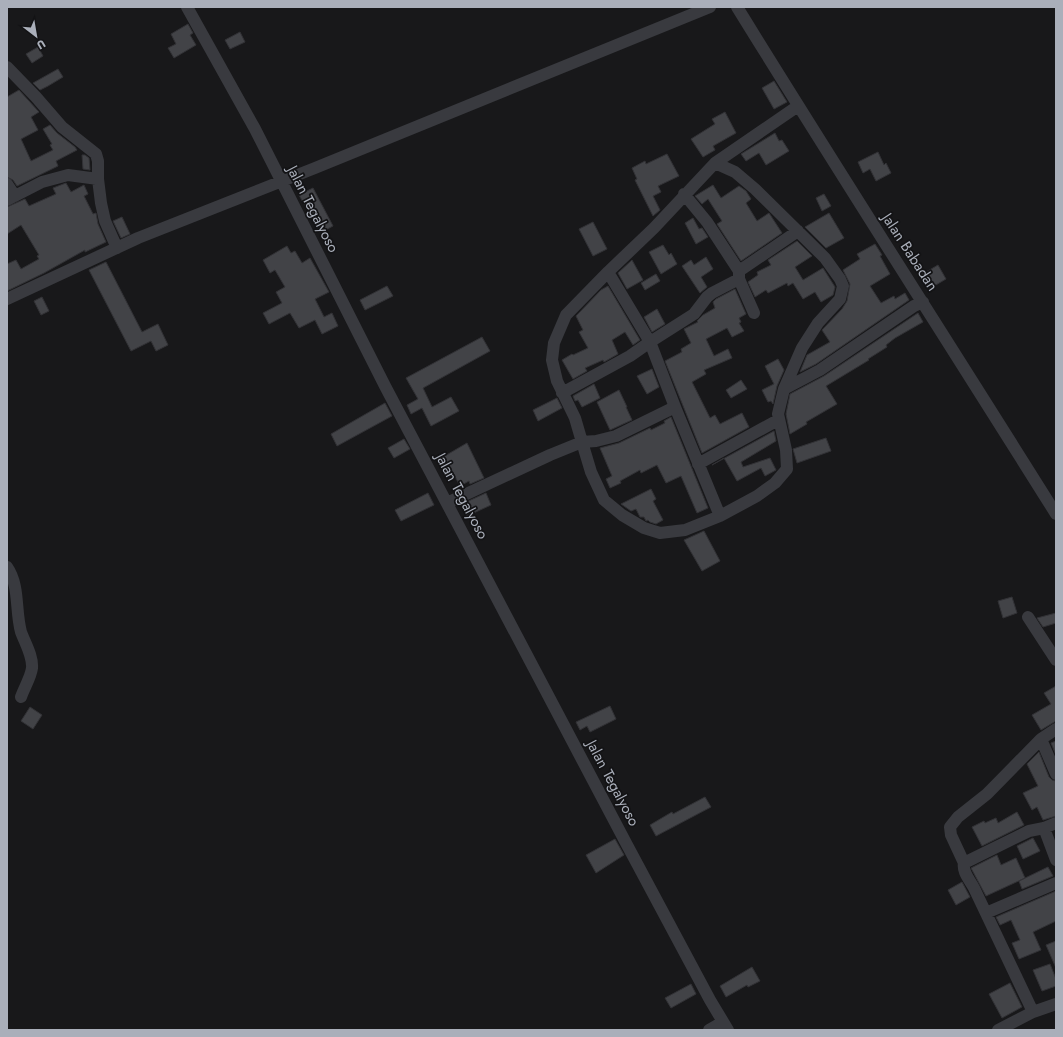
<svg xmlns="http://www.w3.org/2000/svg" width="1063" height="1037" font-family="Jost,sans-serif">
  <rect width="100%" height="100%" fill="#18181a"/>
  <path fill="#424347" stroke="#323236" d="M188,24L193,33L190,35L196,45L174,58L168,48L176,44L171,34Z
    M240,32L245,42L230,49L225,40Z
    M38,47L43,56L32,63L26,54Z
    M58,69L63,77L48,86L40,90L33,83Z
    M774,81L787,102L774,109L762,88Z
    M19,90L39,112L31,117L38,130L21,139L31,161L53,150L50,145L52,144L43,129L50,125L57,133L75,147L77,150L56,161L58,166L17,186L13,180L7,177V97Z
    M725,112L736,133L713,146L715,150L703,157L691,139L715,124L712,119Z
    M775,133L779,141L782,140L789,151L766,165L759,153L746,161L741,154Z
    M878,152L884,165L886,163L891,173L876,181L870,169L863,173L858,162Z
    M667,154L679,176L658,186L661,192L653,196L660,210L653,216L635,180L637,179L632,168L645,161L646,164Z
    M82,155H85L89,158L90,170L83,169Z
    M66,183L71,192L84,185L88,194L84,196L93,214L96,213L98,224L106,242L85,252V250L44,273L7,291V264L16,260L21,269L39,259L37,256L39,255L21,225L7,234V207L25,199L29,206L56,194L53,188Z
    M713,185L721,198L739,186L746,191L751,199L746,203L757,221L769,213L782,233L741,261L717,224L722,221L708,199L702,204L695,196Z
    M313,188L333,226L320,233L299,195Z
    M824,194L831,206L822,211L816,198Z
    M829,213L844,238L826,248L805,227Z
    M122,217L130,234L121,238L113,221Z
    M693,218L699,229L702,228L708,237L696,244L685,223Z
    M593,222L607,249L593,256L579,229Z
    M797,241L812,256L795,267L803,280L823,268L835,287L833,295L821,302L815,292L803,299L793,283L788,286L787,283L768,293L766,290L755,297L748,282L758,275L757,272L771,265L768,260Z
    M875,244L882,255L880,256L890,274L870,286L881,303L894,296L895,299L905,293L909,300L816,364L800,372L807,355L830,342L822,330L842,309L847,301L850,284L843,270L860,259L857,254Z
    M663,245L669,255L671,253L677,264L661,274L649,252Z
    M287,246L291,253L295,251L302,263L310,258L329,292L315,299L324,317L332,313L338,326L322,334L315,320L299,328L290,313L269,324L263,313L282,303L276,292L285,287L275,270L270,273L263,260Z
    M706,257L713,269L701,277L707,287L700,293L682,266L691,260L694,265Z
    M632,260L643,280L627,289L618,273Z
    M106,262L142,332L158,324L168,345L156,351L151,341L131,351L89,270Z
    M938,265L946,279L929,289L921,275Z
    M656,274L660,281L645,290L641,283Z
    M387,286L393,296L365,310L360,300Z
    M608,286L640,340L633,345L625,332L612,340L618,354L604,362L603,360L585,368L587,371L573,379L562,360L572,354L573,355L588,348L579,332L583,330L576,316L601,290Z
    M735,289L746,314L739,318L741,322L739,323L744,331L732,337L727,328L706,339L714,356L728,349L732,358L704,370L706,374L692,382L710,418L715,415L720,424L742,413L749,427L702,453L665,361L682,352L681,349L691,343L684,329L698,322L697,321L703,315L715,308L713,302L716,299Z
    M42,297L49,311L41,315L34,301Z
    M657,309L665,324L652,332L644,317Z
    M918,313L923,322L895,338L886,345L887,347L868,359L869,360L826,386L837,404L806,422L807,424L790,434L786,414L790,394L824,376Z
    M482,337L490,351L423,388L432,407L451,397L459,411L431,426L422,408L411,414L407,405L418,399L406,378Z
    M778,359L784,370L777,386L773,404L771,401L768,402L762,390L774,384L765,366Z
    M652,369L659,387L647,394L637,376Z
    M741,380L747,389L731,398L726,390Z
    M594,384L600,398L582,407L578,400L575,401L573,396Z
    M619,390L627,407H626L632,420L610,430L597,402Z
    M557,398L562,408L538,421L533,410Z
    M385,403L392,416L337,446L331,434Z
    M671,417L708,508L697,513L681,476L666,483L657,465L641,473L640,470L620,481L621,483L610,488L606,479L612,476L600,448L619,443L650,428L651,430L665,423L664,421Z
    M774,431L776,441L741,462L743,467L770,458L776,470L765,476L761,468L737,481L724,458L712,465Z
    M826,438L831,451L797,463L793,449Z
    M404,439L410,449L394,458L388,448Z
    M467,443L484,478L470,484L469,481L460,486L449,465L443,469L438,460Z
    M651,489L656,499L653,501L663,520L656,524L650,522L648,520L646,521L644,517H640L636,509L631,511L621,504Z
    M428,493L434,505L401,521L395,510Z
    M486,493L491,505L467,516L462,504Z
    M704,531L720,561L702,571L684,540Z
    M1012,597L1017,613L1003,618L998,601Z
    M1056,613V623L1043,627L1037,618Z
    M1056,686V721L1041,730L1032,715L1051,704L1044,693Z
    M610,706L616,719L590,732L587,726L580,730L576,722Z
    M30,707L42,715L33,729L21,721Z
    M1056,741V755L1051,743Z
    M1039,752L1049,777L1052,780L1056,781V816L1043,820L1037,807L1032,810L1023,793L1038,786L1027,764Z
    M705,797L711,807L656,836L650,825L672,812L673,814Z
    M1017,812L1024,825L982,846L972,827L984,821L985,823L996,818L998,823Z
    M1033,838L1040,851L1023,859L1017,846Z
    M615,839L624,855L596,873L586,855Z
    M997,855L1001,865L1016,858L1025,878L986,896L971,868Z
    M1048,867L1053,876L1022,889L1019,881Z
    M962,882L970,897L956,905L948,890Z
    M1056,891V921L1033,932L1041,950L1019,959L1012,943L1020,940L1011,920L1000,925L996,917Z
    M1056,941V968L1046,945Z
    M1050,964L1056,979V986L1042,991L1033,970Z
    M752,967L760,981L748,987L747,985L726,997L720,986Z
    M1010,983L1022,1007L1002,1018L989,994Z
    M691,984L696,994L671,1008L665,998Z"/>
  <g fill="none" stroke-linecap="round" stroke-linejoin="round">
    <path stroke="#393a3f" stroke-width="12" d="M187,7L255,129L385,386L626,843L710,1000L728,1030
      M737,7C842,177 950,345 1056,514
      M7,67L36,97L62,127L96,154L98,161V179L101,203L105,221L117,248
      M7,184L15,196
      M684,194L707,222L739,271V279L754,313
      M7,200L42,182L68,175L98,179
      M739,271L798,231
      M608,272L650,342L694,314L707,297L712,293L739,279
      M7,299L138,238L315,168L710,7
      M784,389L820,370L914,306L923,302
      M562,393L630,356L650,342L675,407L616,436L596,441L582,442L591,472L604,500L622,515L644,528L660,533L685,530L720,516L757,496L775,483L787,469L786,450L778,414L784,389L802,348L818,323L840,299L843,286L840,279L825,258L755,189L735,172L715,163
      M675,407L720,516
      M698,464L778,420
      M447,503L550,455L582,442L575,418L557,381L552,360L554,343L566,315L608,272L654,228L715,163L798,106
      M7,567C20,586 15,610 21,632C25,643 33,656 32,668C31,677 24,688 21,697
      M1028,617L1056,660
      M1056,729L1041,739L1056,774
      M1044,828L1056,860
      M964,863L1029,831L1044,828L1056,823
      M986,913L1056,883
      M1033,1012L974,888C970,880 962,872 964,863L951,835L950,827L958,817L987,794L1041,739
      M709,1030L723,1022
      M998,1030L1033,1012L1056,1004"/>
  </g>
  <g text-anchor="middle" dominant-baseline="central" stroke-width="3.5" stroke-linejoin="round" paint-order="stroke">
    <g font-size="15" fill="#aaafba" stroke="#131315">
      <text transform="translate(313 209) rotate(63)">Jalan Tegalyoso</text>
      <text transform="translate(910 252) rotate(57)">Jalan Babadan</text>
      <text transform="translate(462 496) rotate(62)">Jalan Tegalyoso</text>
      <text transform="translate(613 783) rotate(62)">Jalan Tegalyoso</text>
    </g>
  </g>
  <rect width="1063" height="1037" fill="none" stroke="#aaafba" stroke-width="16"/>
  <g transform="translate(36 36) rotate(149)" stroke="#131315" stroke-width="3" paint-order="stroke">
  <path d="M0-3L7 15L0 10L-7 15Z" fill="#aaafba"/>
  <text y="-6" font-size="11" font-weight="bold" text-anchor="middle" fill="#aaafba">U</text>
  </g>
</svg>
